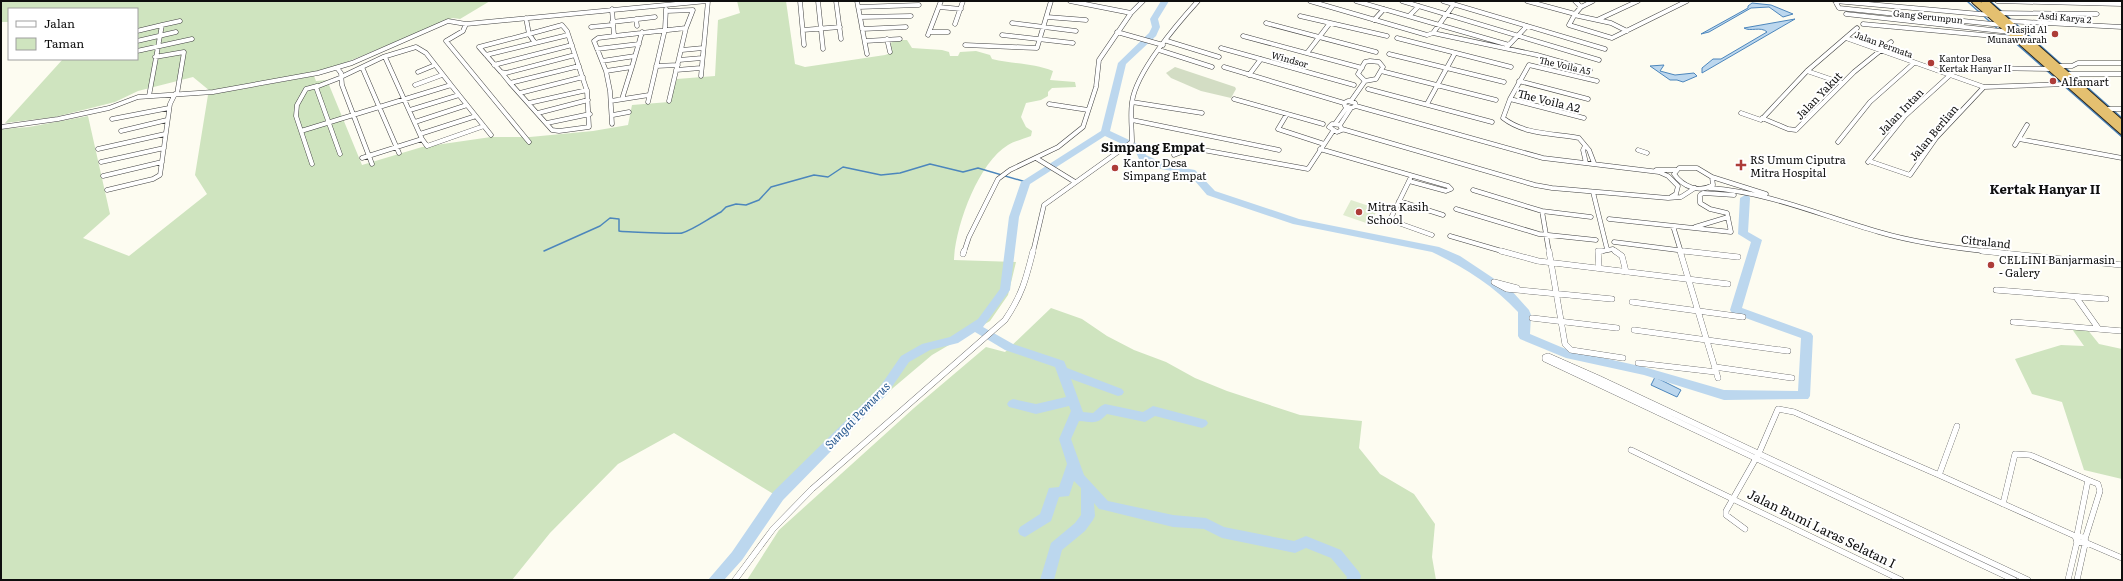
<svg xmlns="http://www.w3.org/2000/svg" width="2123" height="581" font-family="Literata,serif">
  <rect width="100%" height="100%" fill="#fdfcf1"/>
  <path fill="#cfe4bf" d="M1,1H490L460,19L453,18L323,72L210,91L193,77L138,91L115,102L55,117L5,123L63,59H137V9H9V22H1Z
    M737,1H786L795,64L805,67L885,55L891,53V44L892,40H907L912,48L942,50L949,52L950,56H958L960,52L976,51L990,55L992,59C1013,64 1034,63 1053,71L1050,80L1075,82L1076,87L1052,88L1048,92V96L1041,100L1026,103L1021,117L1026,127L1032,131L1031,136C1024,139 1014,141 1008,145C978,163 955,227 954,260L1016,262L1008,295L990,321L932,355L893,388L780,498L674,433L618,464L550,533L512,580H1V129L29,127L88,116L110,214L83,238L129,256L207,194L195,175L208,95L314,76L316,81L327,80L362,165L422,147L491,137H530L593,131L628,125L632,105L669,102L677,79L715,76L718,20L740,13Z
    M1051,308L1082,319L1107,336L1134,350L1166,362L1195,378L1227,391L1300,415L1362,421L1359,448L1380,474L1414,494L1435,524L1432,557L1436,580H747L779,530L914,408L986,347L1005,352Z
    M2072,329H2087L2099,344L2122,349V479L2084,470L2062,402L2032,394L2015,359L2061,345L2084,346Z"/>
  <path fill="#d3ddc4" d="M1175,67L1235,87L1236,89L1231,98L1201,91L1171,78L1166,73Z"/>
  <path fill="#e0eccf" d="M1351,200L1378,209L1369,224L1343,215Z"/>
  <path fill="#bcd7ee" stroke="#4c86bc" d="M1752,3L1771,5L1793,14L1783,17L1769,7L1751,8L1709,32L1701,34L1748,8V6Z
    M1795,19L1702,73V68L1713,59H1721L1767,32C1761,26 1750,32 1744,28Z
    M1664,65L1660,71L1675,75L1694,73L1697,76L1683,82L1677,80H1670L1650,66Z
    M1655,377L1681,390L1677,397L1651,385Z"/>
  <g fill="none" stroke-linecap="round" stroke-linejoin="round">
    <path stroke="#4c86bc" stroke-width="1.5" d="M1967,1L1999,30
      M1990,1L2122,118
      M2003,32L2122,137
      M544,251L600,226L610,218L619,219V231C623,232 679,234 682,233C695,229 709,218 721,212L726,207L736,204L746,205L759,200L771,187L814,175L828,177L843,167L881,175L900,173L930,164L963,172L978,168L1026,182"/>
    <path fill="#bcd7ee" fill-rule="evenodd" d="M1161,1H1169L1158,19L1160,27L1156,36L1126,64L1110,131L1142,146L1146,155L1167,165L1195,170L1215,191L1299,219L1439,247L1460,256L1511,290L1529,310L1531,315L1530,334L1568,350L1644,367L1724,390L1798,391L1801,338L1732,313L1730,310L1751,242L1738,234L1740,198L1745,195L1749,196L1750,198L1748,232L1762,240L1742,308L1811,333L1813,336L1810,396L1808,399L1724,400L1644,375L1566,358L1520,339L1518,336V312C1494,286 1464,267 1432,252L1293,224L1207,195L1189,174L1161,169L1139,159L1135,150L1105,136L1030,184L1019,217L1010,290L983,327L1013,344L1064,361L1067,368L1122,389L1124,392L1122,395L1118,396L1071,379L1083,412L1093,413L1101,406L1105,404L1143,412L1153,406L1206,420L1208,423L1206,426L1202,428L1155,416L1145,422L1107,414C1097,425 1093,422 1079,421L1071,439L1084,475L1108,501L1173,515L1206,518L1224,527L1294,541L1306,536L1341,550L1359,572L1361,576L1360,580H1346L1347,577L1331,558L1306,548L1295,553L1222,538L1204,529L1173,527L1104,510L1099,509L1094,503L1095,516L1093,520L1085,531L1062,550L1054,580H1040L1051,543L1075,523L1081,515V488L1074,481L1069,496L1059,497L1051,521L1025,537L1020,535L1018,531L1020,527L1040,514L1049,488L1059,487L1067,464L1059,439L1071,411L1069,406L1036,414L1009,407L1007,404L1009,401L1013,399L1036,404L1066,397L1055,367L1005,350L975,332L958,343L930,350L909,362L887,394L783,500L742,560L724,580H708L732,552L773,492L879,388L901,356L922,344L950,337L978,319L1000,289L1009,217L1021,182L1101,131L1118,63L1149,33L1152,27L1150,19Z"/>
    <defs>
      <path id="minor-far1" d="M800,1L804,45
        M818,1L823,49
        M836,1L841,39
        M857,1L867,54
        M1070,1L1131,13
        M1310,1L1427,35L1433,33L1454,4
        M1356,1L1509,45
        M1402,1L1599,60
        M1443,1L1605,49
        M1527,1L1575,14L1581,7L1593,1
        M1575,1L1581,7
        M1835,1L1839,8L2002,25
        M1835,1L1991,15
        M1997,1L2122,4
        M858,7L919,5
        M939,7L961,9
        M612,9L614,36L686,28
        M666,11L693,10L686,28L669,101
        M1995,13L2097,14
        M1575,14L1569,25L1612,38L1687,1
        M1846,14L2010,32
        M1574,15L1611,23L1627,31
        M1300,16L1387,36
        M1409,16L1419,6
        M860,17L911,16
        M1047,17L1086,20
        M526,18L529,34L479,47L501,72L506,73L575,55
        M636,19L637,26
        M1374,20L1384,9
        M1597,20L1638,1
        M2007,21L2122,27
        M612,22L655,17
        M1012,23L1076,31
        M1266,23L1376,52
        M466,24L463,31L446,41L529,142
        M955,24L963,1
        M1863,24L2016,38
        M591,27L612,25
        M862,29L906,27
        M803,30L840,27
        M137,31L162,25
        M929,32H948
        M1117,32L1163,45
        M1433,33L1537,55L1590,70
        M928,35L941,1
        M1002,35L1073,43
        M614,36L598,38L594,41L606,71L632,67L642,32
        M1243,36L1362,68
        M1397,38L1511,67
        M1846,38L1984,87
        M887,39L890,52
        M137,41L176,32
        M865,41L900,39
        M1167,41L1219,57
        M535,43L568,35
        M965,45L1037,48L1051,1
        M1507,47L1527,26
        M1221,48L1354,85
        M597,49L639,44
        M682,50L703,48
        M1159,50L1212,67
        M137,51L192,39
        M1307,53L1330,23
        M1389,54L1504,82
        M486,55L535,43L529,34L562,25L567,31L587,91L589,127L559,131L552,130L510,83
        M155,57L184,52L177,94
        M679,60L702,58
        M602,61L635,56
        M1370,61L1379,62L1383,67L1376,79L1365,81L1358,74L1365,62Z
        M494,65L572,45
        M656,66L678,65
        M2057,66H2072L2078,63H2122
        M362,67L399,153
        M1224,67L1344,103
        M337,68L341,73L342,85L372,164
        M1980,68L2051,69
        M676,70L701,68
        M606,71L610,91L612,124
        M1381,71L1496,100
        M1807,71L1842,83
        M418,72L435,65
        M502,73L510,83L579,66
        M2066,74H2122
        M1249,75L1261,59
        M701,76L708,1
        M1519,81L1588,99
        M415,85L442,75
        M451,85L491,135
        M1984,87L2068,84
        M1368,89L1492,122
        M520,93L583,77
        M149,96L162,25L180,21
        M622,99L632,67
        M1234,99L1323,124
        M1510,99L1584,118
        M611,101L649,95
        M1348,101L1355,103L1356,106L1351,108L1345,106L1344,103Z
        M1351,101L1365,81
        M648,102L665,29L666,9
        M1132,102L1202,113
        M529,103L587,90
        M1049,104L1088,110
        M1427,104L1455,53
        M1356,106L1543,158L1659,172L1668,176L1678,186L1676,194L1671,197
        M2106,109H2122
        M410,110L459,95
        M538,113L588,100
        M1741,113L1761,120L1807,71L1857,28
        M1287,114L1278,129L1324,144
        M613,115L629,112
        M1762,118L1788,129L1796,130L1854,72L1891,42
        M112,119L169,108
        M1132,120L1279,150
        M415,122L467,105
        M547,123L590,114
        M1332,124L1340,125L1342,130L1337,132L1329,127Z
        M1335,124L1347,107
        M1340,125L1351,108
        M1,127L58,119L109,108L138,97L213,92L318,73L352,63L448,21L466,24L707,1
        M1342,129L1535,185L1552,188L1668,198L1681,197L1695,188
        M121,131L167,120
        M301,131L451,85L426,53L416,47L383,57L341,77
        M420,134L476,116
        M422,139L427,146L484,126
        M2019,139L2122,158
        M1838,142L1870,102L1914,63
        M2015,145L2027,125
        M1585,146L1583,150L1586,163
        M98,149L165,134
        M1320,149L1448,186L1451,189L1446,191L1409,181
        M1638,150L1647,153
        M340,154L316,87L342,77
        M1174,155L1192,148L1308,169L1333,131
        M362,158L422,139L385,57
        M1036,158L1075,182
        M1869,161L1910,175L1936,138L1984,87
        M101,162L164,148
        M1868,162L1905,116L1949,76
        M1594,163L1589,150L1579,138C1553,133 1525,135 1503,118L1510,99L1529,65L1597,81
        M312,164L296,116L297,105L306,89L317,86
        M1679,168H1697L1712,177L1713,185C1699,193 1683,187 1674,174Z
        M1656,170H1676
        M103,176L162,162
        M1712,177L1766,194
        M1410,179L1390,220L1432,235
        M1709,188C1769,192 1822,216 1879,232C1916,243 1954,248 1993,252
        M107,190L153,179L160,175L170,104L175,94
        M1473,190L1542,211L1591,217
        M1593,192L1607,249
        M1399,201L1443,215
        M1456,209L1539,234L1596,240
        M1542,211L1549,252
        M1609,219L1731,232L1727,213L1710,209L1700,203V195L1703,193L1734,195
        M1673,226L1681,252
        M1695,227L1728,217
        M1450,236L1505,252
        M1614,242L1693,252
        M964,252L969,237L998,179L1010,170L1058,147L1083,127L1096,87L1099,60L1131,13L1143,1
        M1033,252L1044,205L1132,142C1132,129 1130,115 1132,102C1136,72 1177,24 1198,1
        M1598,252L1613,249L1616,252"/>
      <path id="minor" d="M1501,251L1538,261L1728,284
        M1549,251L1565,344L1571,350L1623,358
        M1615,251L1622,256L1626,272
        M1680,251L1718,378
        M1684,251L1738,257
        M1982,251L2122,265
        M963,254L964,251
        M1599,268L1598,251H1602
        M1517,288L1494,282L1507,289L1612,299
        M1996,290L2106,299
        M2076,297L2098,328
        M1632,302L1743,317
        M1532,318L1617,328
        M2013,322L2122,331
        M1634,330L1788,351
        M1638,363L1716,372
        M1715,367L1792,378
        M1957,426L1939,475L2075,536
        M1631,450L1901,580
        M2003,504L2015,454L2030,455L2088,480
        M1745,529L1726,515V511L1759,453L1778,409L1794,412L1939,475
        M2077,535L2088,480L2098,484L2100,491L2085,539
        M2075,536L2083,537L2087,543L2077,542Z
        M2087,543L2122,558
        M735,580L773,529L812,489L1005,320C1022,295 1026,279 1033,251
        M2014,580L1545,359V357L1548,356L1598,378L2028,580
        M2068,580L2077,542
        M2077,580L2085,544"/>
      <path id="trunk" d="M1975,1L2122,131
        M1984,1L2122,124"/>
    </defs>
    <use href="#minor-far1" stroke="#414141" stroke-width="5"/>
    <use href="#minor" stroke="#414141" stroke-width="6"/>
    <use href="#trunk" stroke="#1f1f1f" stroke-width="8"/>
    <use href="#minor-far1" stroke="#fff" stroke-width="4"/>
    <use href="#minor" stroke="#fff" stroke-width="5.5"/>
    <use href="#trunk" stroke="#e4c070" stroke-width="6"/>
  </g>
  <g fill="#ad3c38" stroke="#fff" stroke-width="1.5">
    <circle cx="2055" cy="34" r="4"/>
    <circle cx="1931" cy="63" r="4"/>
    <circle cx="2053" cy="81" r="4"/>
    <path d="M1739 159h4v4h4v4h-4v4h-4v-4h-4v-4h4z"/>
    <circle cx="1115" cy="168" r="4"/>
    <circle cx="1359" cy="212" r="4"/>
    <circle cx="1991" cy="265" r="4"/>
  </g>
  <g text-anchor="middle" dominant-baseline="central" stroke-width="4" stroke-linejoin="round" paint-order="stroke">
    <g font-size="9" fill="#0e0e0e" stroke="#fff">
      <text transform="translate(1928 16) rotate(6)">Gang Serumpun</text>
      <text transform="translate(2065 17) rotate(5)">Asdi Karya 2</text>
      <text transform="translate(1884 44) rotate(20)">Jalan Permata</text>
      <text transform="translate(1290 59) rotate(16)">Windsor</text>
      <text transform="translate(1565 65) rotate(13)">The Voila A5</text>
    </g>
    <g font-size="9" fill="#0e0e0e" stroke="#fff" text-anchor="end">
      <text x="2047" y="29">Masjid Al<tspan x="2047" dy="10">Munawwarah</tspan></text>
      <text x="1939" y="58" text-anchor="start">Kantor Desa<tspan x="1939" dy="10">Kertak Hanyar II</tspan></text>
    </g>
    <g font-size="11" fill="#0e0e0e" stroke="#fff" text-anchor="start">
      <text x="2061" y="81">Alfamart</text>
      <text x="1750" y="159">RS Umum Ciputra<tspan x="1750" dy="13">Mitra Hospital</tspan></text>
      <text x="1123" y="162">Kantor Desa<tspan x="1123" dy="13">Simpang Empat</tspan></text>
      <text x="1367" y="206">Mitra Kasih<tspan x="1367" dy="13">School</tspan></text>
      <text x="1999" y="259">CELLINI Banjarmasin<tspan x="1999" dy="13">- Galery</tspan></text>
    </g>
    <g font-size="11" fill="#0e0e0e" stroke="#fff">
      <text transform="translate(1818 95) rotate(-46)">Jalan Yakut</text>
      <text transform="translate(1549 100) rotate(14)">The Voila A2</text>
      <text transform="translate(1900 111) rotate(-46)">Jalan Intan</text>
      <text transform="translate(1933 132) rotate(-50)">Jalan Berlian</text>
      <text transform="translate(1986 241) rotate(6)">Citraland</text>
    </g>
    <g font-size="12" font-style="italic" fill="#275990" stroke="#fff">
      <text transform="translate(857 415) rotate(-46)">Sungai Pemurus</text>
    </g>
    <g font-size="13" font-weight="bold" fill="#0e0e0e" stroke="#fff">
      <text x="1153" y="146">Simpang Empat</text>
      <text x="2045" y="188">Kertak Hanyar II</text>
    </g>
    <g font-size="13" fill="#0e0e0e" stroke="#fff">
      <text transform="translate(1822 528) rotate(26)">Jalan Bumi Laras Selatan I</text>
    </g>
  </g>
  <rect width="2123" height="581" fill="none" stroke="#0e0e0e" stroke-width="4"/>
  <rect x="8" y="8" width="130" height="52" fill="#ffffff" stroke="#9f9f9f"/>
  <rect x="16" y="21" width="20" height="6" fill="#ffffff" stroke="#9f9f9f"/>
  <text x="44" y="28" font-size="12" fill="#0e0e0e">Jalan</text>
  <rect x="16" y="38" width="20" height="12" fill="#cfe4bf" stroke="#9f9f9f"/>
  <text x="44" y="48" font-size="12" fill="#0e0e0e">Taman</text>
</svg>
